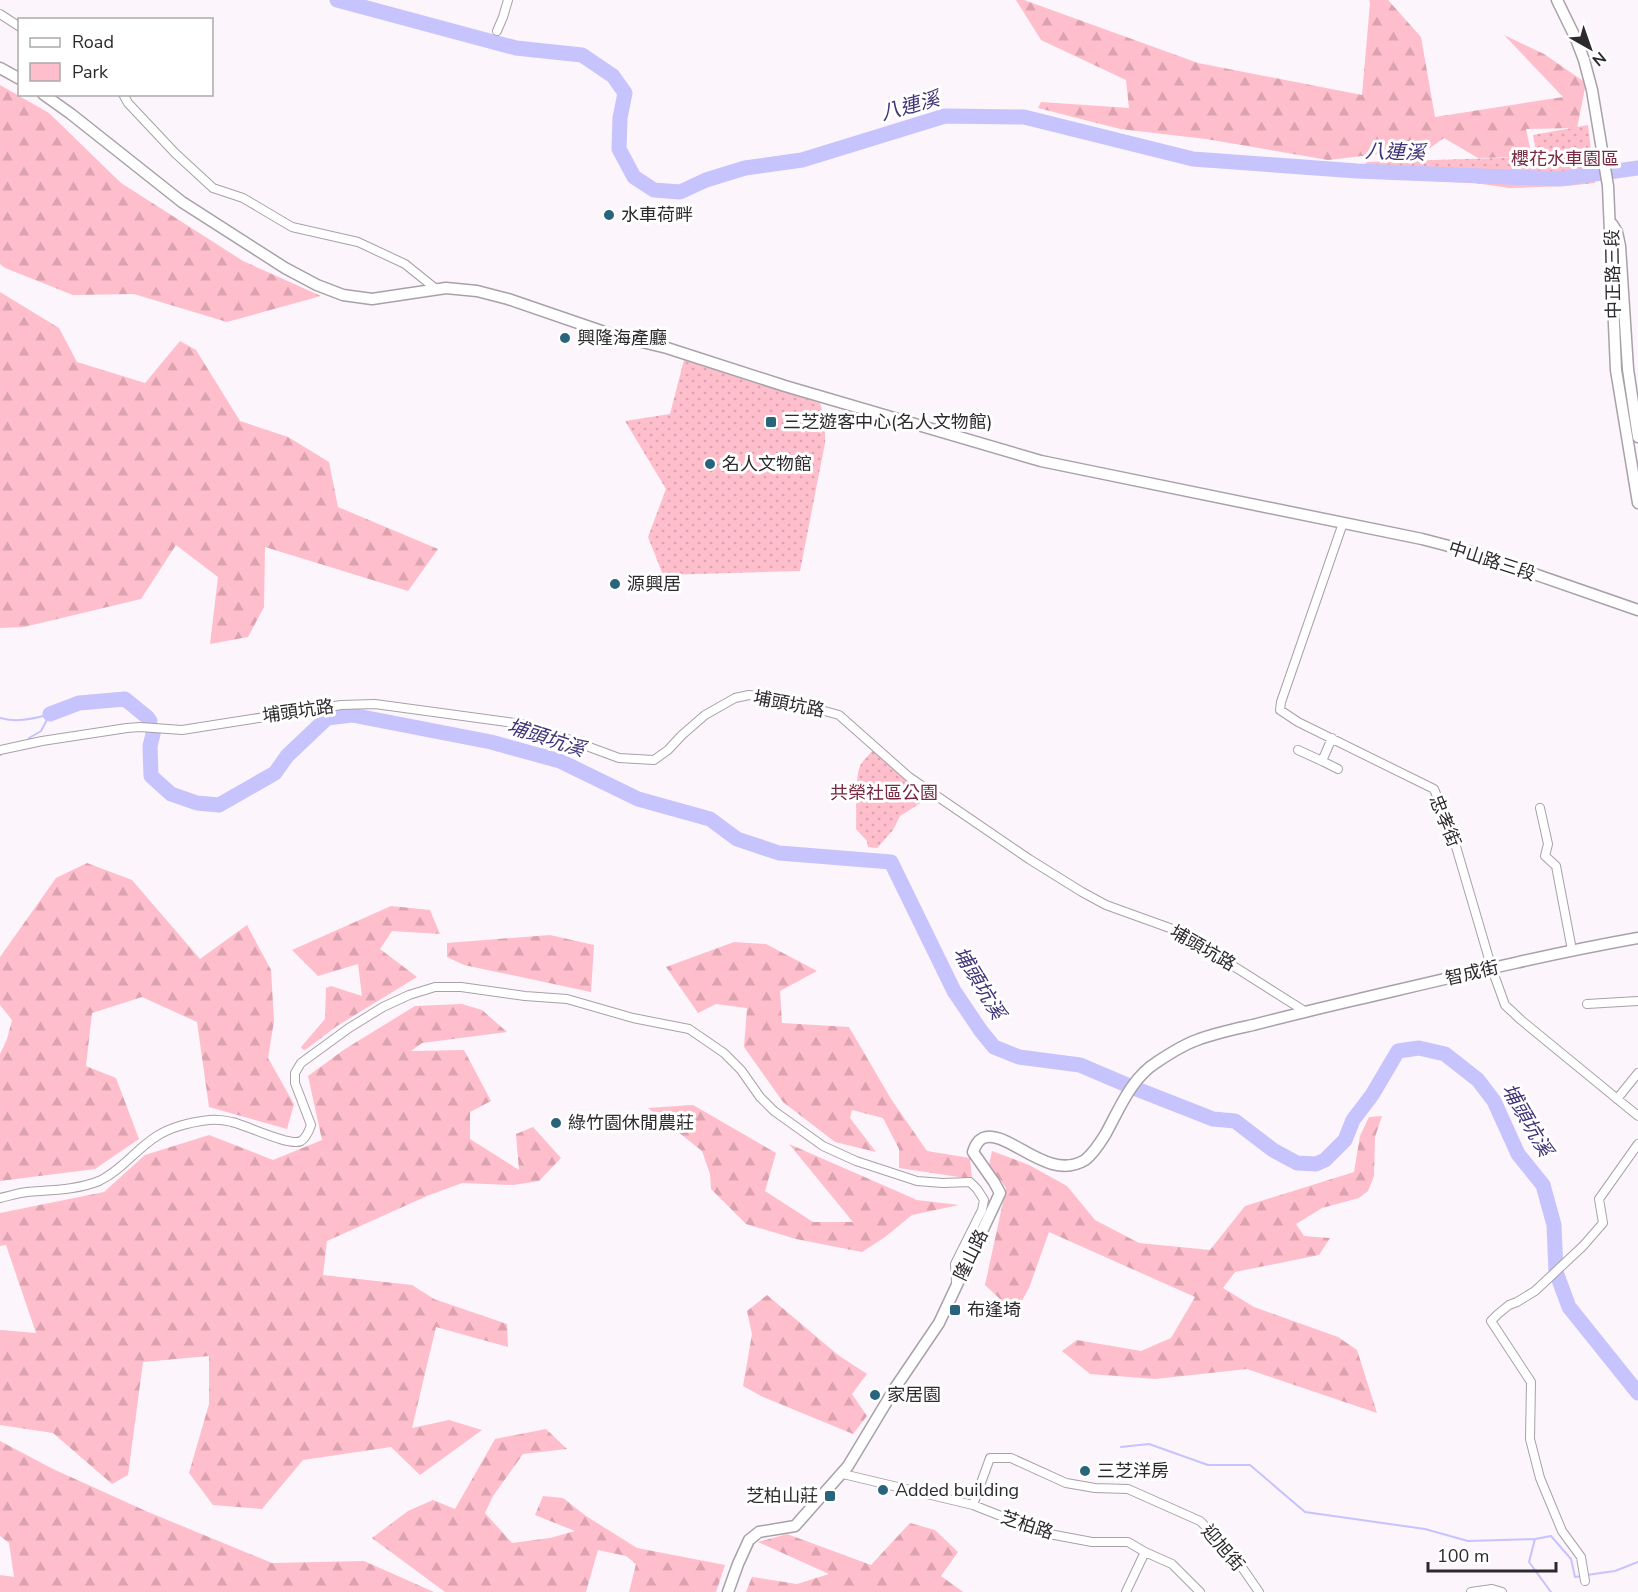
<svg xmlns="http://www.w3.org/2000/svg" width="1638" height="1592" font-family="'Nunito Sans','Noto Sans TC',sans-serif">
  <defs>
    <pattern id="green-dots" width="8" height="8" patternUnits="userSpaceOnUse" patternTransform="scale(1.5)"><rect width="8" height="8" fill="#ffbecb"/><path d="M2 2h.1M6 6h.1" fill="none" stroke="#dba3af" stroke-width="1.8" stroke-linecap="round"/></pattern>
    <pattern id="forest-firs" width="22" height="20" patternUnits="userSpaceOnUse" patternTransform="scale(1.5)"><rect width="22" height="20" fill="#ffbecb"/><path d="M5 1l3.5 6h-7zM16 11l3.5 6h-7z" fill="#dba3af"/></pattern>
  </defs>
  <rect width="100%" height="100%" fill="#fcf5fc"/>
  <path fill="url(#green-dots)" d="M1588,125L1595,183L1566,186L1510,188L1474,183L1364,178L1366,162L1537,157L1533,135Z
    M684,360L820,403L825,420V443L800,571L663,575L648,537L666,489L625,421L670,414Z
    M874,749L929,793L930,797L900,816L893,830L877,848L868,847L867,841L856,829C857,813 854,777 861,764C864,759 870,754 874,749Z"/>
  <path fill="url(#forest-firs)" d="M1016,0H1024L1198,63L1362,95L1370,3L1369,0H1388L1421,37L1435,117L1563,97L1504,35L1544,54L1586,83L1577,128L1526,129L1532,157L1478,158L1444,138L1430,148L1328,160L1206,139L1120,129L1038,108L1041,102L1129,108L1126,80L1041,40Z
    M0,85L49,113L121,183L243,261L321,296L227,322L134,294L73,295L5,268L0,264Z
    M0,292L59,328L77,362L145,383L180,341L196,350L240,421L288,437L329,462L338,507L438,549L408,591L265,547L264,607L248,637L210,644L218,577L176,545L141,599L24,627L0,628Z
    M87,863L132,880L200,959L247,925L271,970L274,1021L268,1058L294,1104L287,1129L209,1107L197,1022L142,997L92,1013L86,1066L116,1078L139,1139L95,1169L0,1181V1054L7,1039L12,1020L0,1005V957L56,878Z
    M391,906L430,910L440,934L392,931L380,949L417,977L337,1026L305,1050L302,1049L301,1047L325,1019L326,988L331,986L362,996L358,964L318,976L292,950Z
    M550,935L594,945L591,992L464,965L447,957V943Z
    M734,942L766,944L817,971L780,991L782,1023L849,1027L891,1099L927,1151L970,1158L972,1179L899,1168V1149L883,1118L852,1110L850,1118L876,1152L835,1142L783,1102L744,1047L747,1008L716,1004L698,1013L666,967Z
    M462,1004L482,1010L507,1032L422,1043L411,1051L464,1050L491,1101L470,1112V1139L519,1170L516,1134L533,1127L561,1158L539,1181L513,1185L462,1183L427,1196L327,1241L323,1275L412,1285L434,1299L507,1324L508,1347L436,1327L412,1428L449,1420L482,1430L420,1475L391,1447L303,1460L262,1509L213,1505L189,1473L209,1404V1356L143,1362L128,1475L112,1484L53,1433L0,1425V1330L36,1333L6,1245L0,1246V1213L104,1192L145,1155L209,1135L273,1160L322,1140L308,1076L345,1049L415,1006Z
    M693,1105L776,1153L765,1191L813,1222H853L789,1144L917,1200L959,1205L912,1215L885,1237L862,1252L796,1239L746,1224L711,1189L710,1174L702,1151L648,1108Z
    M1382,1116L1375,1137L1374,1176L1368,1191L1359,1198L1322,1208L1296,1224L1304,1236L1330,1238L1319,1255L1235,1272L1223,1288L1254,1307L1338,1337L1357,1350L1377,1413L1247,1369L1155,1379L1090,1374L1062,1351L1077,1340L1141,1351L1171,1338L1195,1297L1049,1232L1029,1288L1015,1313L985,1285L1006,1188L989,1165L992,1151L1029,1165L1067,1186L1095,1220L1139,1243L1210,1250L1245,1206L1354,1172L1360,1136L1369,1117Z
    M767,1295L838,1355L867,1374L852,1394L867,1416L853,1434L761,1396L743,1386L752,1334L747,1311Z
    M546,1429L567,1449L523,1454L493,1496L485,1513L512,1543L550,1538L575,1531L535,1515L543,1496L563,1498L586,1516L637,1548L725,1565L716,1592H629L636,1564L626,1556L598,1550L586,1592H445L372,1538L408,1511L433,1500L455,1509L495,1439Z
    M0,1441L53,1469L148,1512L272,1563L364,1561L434,1592H0V1575L14,1577L9,1543L0,1536Z
    M910,1523L935,1530L958,1552L941,1576L963,1592H746L752,1577L797,1584L829,1574L758,1542L787,1534L871,1565Z"/>
  <g fill="none" stroke-linecap="round" stroke-linejoin="round">
    <path stroke="#c6c3fd" stroke-width="2" d="M0,718C16,723 34,719 50,714
      M29,738L41,731L50,714
      M0,755H1
      M1121,1447L1149,1444L1208,1465H1250L1305,1512L1425,1529L1468,1541L1535,1539L1529,1562L1551,1592
      M1535,1539L1551,1536L1571,1559L1575,1577L1582,1576
      M1587,1575L1615,1571L1638,1562"/>
    <path stroke="#c6c3fd" stroke-width="15" d="M337,0L516,48L582,55L613,76L625,93L620,118L619,149L634,177L654,190L680,192L706,180L745,168L802,160L945,116L1024,117L1193,159L1357,171L1559,179L1638,168
      M50,714L79,703L125,699L147,717L150,721
      M154,730L150,746L151,776L171,794L197,803L219,805L275,773L287,756L327,718L352,715L491,742L560,761L638,799L710,819L737,839L779,853L891,862L954,991L981,1031L994,1047L1019,1057L1080,1065L1134,1088L1213,1119L1235,1121L1273,1150L1297,1163L1316,1164L1325,1160L1345,1140L1353,1120L1372,1095L1398,1051L1419,1048L1445,1054L1478,1080L1494,1101L1518,1154L1543,1185L1554,1225L1556,1272L1569,1307L1638,1393"/>
    <defs>
      <path id="street" d="M0,14L20,27
        M497,31L503,17L508,0
        M123,94L128,103L175,153L213,188L243,198L292,227L358,242L405,264L436,289
        M1343,523L1281,702L1280,710L1298,722L1434,789L1452,833L1492,969L1505,1005L1521,1020L1638,1116
        M1332,738L1322,761L1338,769
        M0,750L42,741L127,728L140,727L182,730L341,705L375,704L522,724L543,730L619,758L654,760L668,750L682,735L705,715L735,698L749,695L777,698L839,715L909,777L1029,859L1082,892L1106,905L1178,931L1306,1012
        M1298,750L1322,761
        M1540,808L1548,844L1545,856L1556,866L1572,950
        M1587,1004L1638,1001
        M1617,1099L1638,1073
        M0,1198C9,1196 18,1193 27,1192C50,1190 77,1190 99,1181C122,1170 136,1149 157,1136C171,1127 192,1122 209,1120C217,1119 224,1120 232,1122C246,1125 290,1147 301,1141C306,1138 309,1131 311,1125L295,1083V1073L301,1063L349,1028L383,1007L409,995L435,987H461L525,996L567,999L633,1018L689,1029L724,1053L741,1070L760,1097L774,1111L823,1146L856,1161L917,1181L943,1183L970,1182L977,1189L984,1200L982,1210L955,1264L956,1282
        M843,1474L973,1505L1044,1533L1092,1542H1128L1145,1552L1172,1564L1200,1592
        M973,1505L990,1458H1011L1066,1483L1095,1488L1128,1489L1200,1521L1230,1550L1259,1592
        M1585,1581L1581,1557L1562,1531L1540,1478L1530,1439L1531,1382L1491,1321L1498,1314L1509,1305L1517,1302L1535,1291L1583,1246L1603,1223L1599,1199L1638,1144
        M1126,1592L1145,1552
        M1471,1592L1492,1589L1502,1592"/>
      <path id="secondary" d="M1557,0L1576,39L1584,60L1592,90L1608,186L1616,370L1638,503
        M0,68L20,79
        M43,94L71,114L182,202L285,268L317,285L343,295L372,299L446,288L477,291L508,299L613,335L667,348L785,386L1041,461L1422,539L1468,551L1638,610
        M1612,224L1617,232L1620,246L1628,369L1638,437
        M728,1592L738,1564L749,1540L759,1532L795,1526L848,1466L895,1388L939,1323L1000,1193L994,1182L973,1152C975,1146 977,1141 983,1138C1008,1128 1047,1183 1085,1160C1093,1154 1100,1143 1105,1135C1119,1110 1131,1078 1157,1062C1169,1054 1183,1045 1197,1040C1215,1033 1235,1029 1253,1025C1287,1016 1321,1008 1355,1000C1449,978 1543,955 1638,938"/>
    </defs>
    <use href="#street" stroke="#a8a1a8" stroke-width="10"/>
    <use href="#secondary" stroke="#a8a1a8" stroke-width="13"/>
    <use href="#street" stroke="#fff" stroke-width="8"/>
    <use href="#secondary" stroke="#fff" stroke-width="10"/>
  </g>
  <g fill="#28647b" stroke="#fff" stroke-width="2">
    <circle cx="609" cy="215" r="6"/>
    <circle cx="565" cy="338" r="6"/>
    <rect x="765" y="416" width="12" height="12" rx="3"/>
    <circle cx="710" cy="464" r="6"/>
    <circle cx="615" cy="584" r="6"/>
    <circle cx="556" cy="1123" r="6"/>
    <rect x="949" y="1304" width="12" height="12" rx="3"/>
    <circle cx="875" cy="1395" r="6"/>
    <circle cx="1085" cy="1471" r="6"/>
    <circle cx="883" cy="1490" r="6"/>
    <rect x="824" y="1490" width="12" height="12" rx="3"/>
  </g>
  <g text-anchor="middle" dominant-baseline="central" stroke-width="6" stroke-linejoin="round" paint-order="stroke">
    <g font-size="18" fill="#762940" stroke="#fff">
      <text x="1565" y="159">櫻花水車園區</text>
      <text x="884" y="793">共榮社區公園</text>
    </g>
    <g font-size="18" fill="#2d2a2d" stroke="#fff" text-anchor="start">
      <text x="621" y="215">水車荷畔</text>
      <text x="577" y="338">興隆海產廳</text>
      <text x="783" y="422">三芝遊客中心(名人文物館)</text>
      <text x="722" y="464">名人文物館</text>
      <text x="627" y="584">源興居</text>
      <text x="568" y="1123">綠竹園休閒農莊</text>
      <text x="967" y="1310">布逢埼</text>
      <text x="887" y="1395">家居園</text>
      <text x="1097" y="1471">三芝洋房</text>
      <text x="895" y="1490">Added building</text>
      <text x="818" y="1496" text-anchor="end">芝柏山莊</text>
    </g>
    <g font-size="18" fill="#2d2a2d" stroke="#fff">
      <text transform="translate(1613 274) rotate(-91)">中正路三段</text>
      <text transform="translate(1492 561) rotate(18)">中山路三段</text>
      <text transform="translate(789 704) rotate(11)">埔頭坑路</text>
      <text transform="translate(298 711) rotate(-8)">埔頭坑路</text>
      <text transform="translate(1445 821) rotate(68)">忠孝街</text>
      <text transform="translate(1203 948) rotate(30)">埔頭坑路</text>
      <text transform="translate(1472 973) rotate(-13)">智成街</text>
      <text transform="translate(971 1255) rotate(-64)">隆山路</text>
      <text transform="translate(1027 1525) rotate(18)">芝柏路</text>
      <text transform="translate(1223 1548) rotate(49)">迎旭街</text>
    </g>
    <g font-size="20" font-style="italic" fill="#3e3478" stroke="#fff">
      <text transform="translate(910 106) rotate(-15)">八連溪</text>
      <text transform="translate(1395 152) rotate(2)">八連溪</text>
      <text transform="translate(546 738) rotate(18)">埔頭坑溪</text>
      <text transform="translate(979 983) rotate(59)">埔頭坑溪</text>
      <text transform="translate(1527 1120) rotate(60)">埔頭坑溪</text>
    </g>
  </g>
  <rect x="18" y="18" width="195" height="78" fill="#ffffff" stroke="#abaaab" stroke-width="1.5"/>
  <rect x="30" y="38" width="30" height="9" fill="#ffffff" stroke="#abaaab" stroke-width="1.5"/>
  <text x="72" y="48" font-size="18" fill="#2d2a2d">Road</text>
  <rect x="30" y="63" width="30" height="18" fill="#ffbecb" stroke="#abaaab" stroke-width="1.5"/>
  <text x="72" y="78" font-size="18" fill="#2d2a2d">Park</text>
  <g transform="translate(1590 48) rotate(140)" stroke="#ffffff" stroke-width="4.5" paint-order="stroke">
  <path d="M0-4.5L10 22L0 15L-10 22Z" fill="#2d2a2d"/>
  <text y="-9" font-size="16" font-weight="bold" text-anchor="middle" fill="#2d2a2d">N</text>
  </g>
  <path d="M1428 1562v9h128v-9" fill="none" stroke="#2d2a2d" stroke-width="3"/>
  <text x="1437" y="1562" font-size="18" fill="#2d2a2d" stroke="#ffffff" stroke-width="4.5" paint-order="stroke">100 m</text>
</svg>
